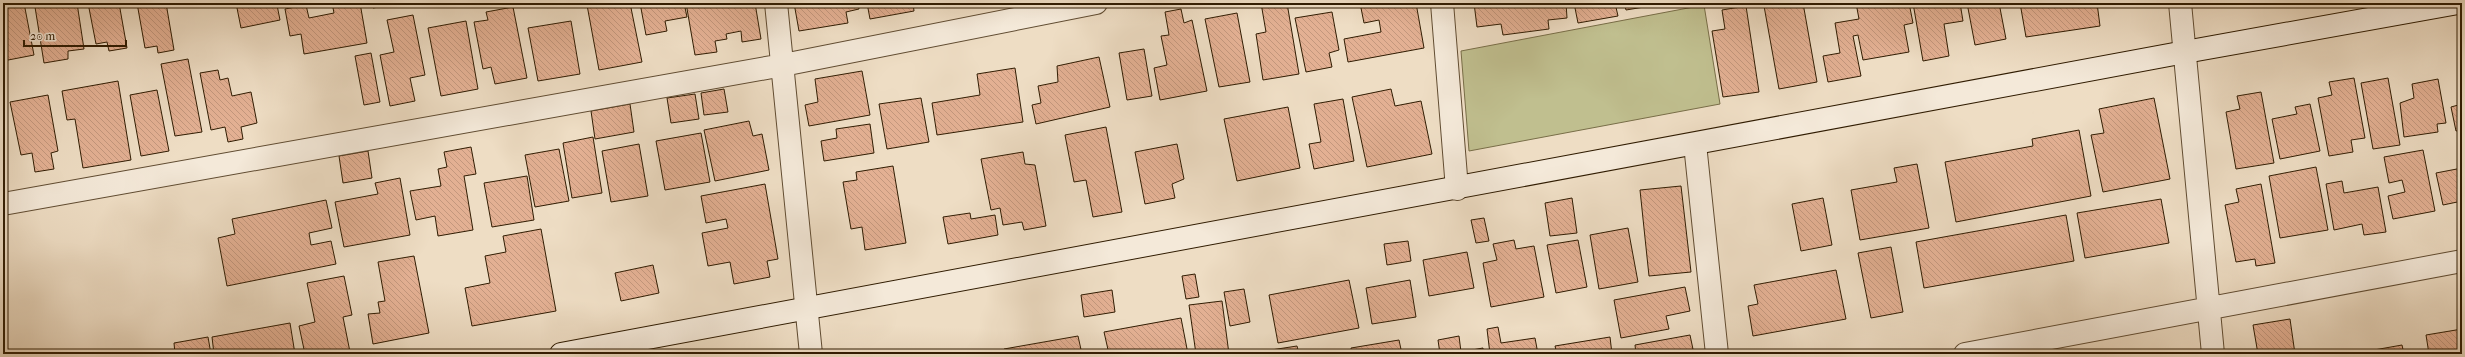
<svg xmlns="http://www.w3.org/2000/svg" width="2465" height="357" font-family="'IM FELL French Canon',serif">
  <defs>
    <pattern id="building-back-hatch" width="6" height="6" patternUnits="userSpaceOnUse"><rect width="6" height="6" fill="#e3b093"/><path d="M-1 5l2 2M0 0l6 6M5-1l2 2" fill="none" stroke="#c3977d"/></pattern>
  </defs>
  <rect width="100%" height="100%" fill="#eeddc4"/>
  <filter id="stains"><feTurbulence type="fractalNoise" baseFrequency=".005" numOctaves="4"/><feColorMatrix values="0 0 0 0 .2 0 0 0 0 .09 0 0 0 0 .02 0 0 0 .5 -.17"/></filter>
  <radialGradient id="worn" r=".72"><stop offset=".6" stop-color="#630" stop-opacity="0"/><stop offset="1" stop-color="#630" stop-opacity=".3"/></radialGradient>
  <path fill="#c0bf8f" stroke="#786e48" d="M1704,5L1720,104L1469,151L1461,51Z"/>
  <path fill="url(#building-back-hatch)" stroke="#301c02" d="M24,3L34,55L3,61V7Z
    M56,3H77L84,49L68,51V59L44,63L35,7Z
    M88,3H119L127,48L109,51L107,42L96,44Z
    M137,3H166L174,50L158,53L157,46L145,48Z
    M236,3H265L266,7L277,5L280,20L241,28Z
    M332,3H360L367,43L304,54L301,34L290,36L285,9L306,5L309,18L334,13Z
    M372,3H402L373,8Z
    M595,3H630L642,62L599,70L587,5Z
    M640,3H684L687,17L665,21L667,31L646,35Z
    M686,3H755L761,39L742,42L741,31L726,34L727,39L715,41L717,52L695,55Z
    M794,3H858L859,9L846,12L848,23L799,31Z
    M867,3H913L914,11L870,19Z
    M1261,3H1287L1299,74L1263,80L1256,34L1266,32Z
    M1360,3H1416L1424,48L1348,62L1344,39L1381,32L1379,20L1364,23Z
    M1474,3H1566L1567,18L1548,20L1549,29L1503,35L1501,24L1477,27Z
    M1574,3H1615L1618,16L1578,23Z
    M1624,3H1668L1626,10Z
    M1781,3H1803L1817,82L1779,89L1764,6Z
    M1856,3H1909L1913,23L1904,25L1909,52L1863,60L1858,35L1853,36L1861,76L1828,82L1823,56L1840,53L1835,23L1859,19Z
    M1913,3H1960L1963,21L1944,24L1949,56L1923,61Z
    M1967,3H1999L2006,39L1975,45Z
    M2020,3H2097L2100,26L2026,37Z
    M1746,6L1759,92L1723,97L1712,31L1725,29L1722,10Z
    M513,7L527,78L495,84L491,67L483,69L474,22L488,20L486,12Z
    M1181,9L1184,23L1192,20L1207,91L1160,100L1154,68L1167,65L1161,36L1169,35L1165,12Z
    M1332,12L1339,50L1329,53L1332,67L1306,72L1295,18Z
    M1237,13L1250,82L1219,87L1205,19Z
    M413,15L425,75L410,78L415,101L390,106L380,55L394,52L387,20Z
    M466,21L478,89L441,96L428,28Z
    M571,21L580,74L538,81L528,28Z
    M1144,49L1152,96L1127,100L1119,53Z
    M371,53L380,102L364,105L355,56Z
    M2462,55V76L2458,56Z
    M1099,57L1110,107L1036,124L1032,105L1041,103L1038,86L1058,82L1057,66Z
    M188,59L202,132L175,136L161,64Z
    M1015,68L1023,122L937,135L932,103L980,95L977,74Z
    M218,70L220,80L228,78L232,96L251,92L257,123L241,127L243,139L228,142L225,127L211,130L200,73Z
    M862,71L870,115L809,126L805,105L818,102L815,79Z
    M2354,78L2365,138L2351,140L2353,152L2329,156L2318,98L2332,95L2329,82Z
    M2388,78L2400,145L2373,149L2361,83Z
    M2438,79L2446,123L2437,124L2438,132L2404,137L2400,103L2414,98L2412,84Z
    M118,81L131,160L83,168L75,119L67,120L62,91Z
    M724,89L728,112L704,115L701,93Z
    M1391,89L1395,106L1421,101L1432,154L1367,167L1352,97Z
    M157,90L169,151L141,156L130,95Z
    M2261,92L2274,163L2236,169L2226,112L2240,109L2237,96Z
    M695,94L699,119L671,123L667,98Z
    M48,95L58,151L51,153L54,169L35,172L32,153L21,155L10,102Z
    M921,98L929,142L887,149L879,104Z
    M2154,98L2170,179L2103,192L2091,135L2104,133L2099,109Z
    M1343,99L1354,161L1314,169L1309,144L1321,142L1314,104Z
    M630,104L634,132L595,139L591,111Z
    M2310,104L2320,151L2280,159L2272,119L2297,114L2295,107Z
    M2462,104V130L2456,131L2451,107Z
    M1288,107L1300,168L1237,181L1224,119Z
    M749,121L753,136L762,134L769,170L715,181L704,130Z
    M870,124L874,153L824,161L821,141L837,138L836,129Z
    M1106,127L1122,212L1093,217L1086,180L1074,182L1065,135Z
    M2079,130L2091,196L1956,222L1945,162L2033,146L2032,139Z
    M701,133L710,182L665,190L656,141Z
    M593,137L602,193L572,198L563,143Z
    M639,144L648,196L611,202L602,151Z
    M1177,144L1184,179L1172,184L1175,198L1145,204L1135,152Z
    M471,147L476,174L464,176L473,230L438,236L435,216L416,220L410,191L441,186L438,169L447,167L444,152Z
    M559,149L569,201L535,207L525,155Z
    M2423,150L2435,211L2393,219L2388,196L2405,192L2402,180L2389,183L2384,157Z
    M368,151L372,178L343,183L339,156Z
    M1023,152L1025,164L1035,165L1046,226L1024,230L1022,222L1003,225L1000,208L991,210L981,159Z
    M1917,164L1929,228L1860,240L1851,190L1897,182L1894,168Z
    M893,166L906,243L865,250L862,227L851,229L843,182L857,180L856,172Z
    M2316,167L2328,230L2280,238L2269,176Z
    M2462,168V201L2443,205L2436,173Z
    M527,176L534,220L492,227L484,183Z
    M400,178L410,235L344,247L335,202L378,194L375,183Z
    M2342,181L2344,193L2378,187L2386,232L2364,235L2362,224L2334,230L2326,184Z
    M765,184L778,259L767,261L770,277L734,284L730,262L708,266L702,233L728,228L726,219L706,223L701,196Z
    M2261,184L2275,263L2256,266L2255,259L2236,262L2225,205L2239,202L2236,189Z
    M1681,186L1691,272L1649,276L1640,190Z
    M1572,198L1577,233L1550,236L1545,203Z
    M1823,198L1832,245L1801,251L1792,204Z
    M2161,199L2169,243L2085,258L2077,213Z
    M326,200L332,228L309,233L311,245L331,241L336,264L227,286L218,238L235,234L232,219Z
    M970,213L971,219L995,215L998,235L948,244L943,217Z
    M2066,215L2074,261L1924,288L1916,242Z
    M1484,218L1489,241L1476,243L1471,220Z
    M1628,228L1638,282L1599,289L1590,235Z
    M541,229L556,311L472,326L465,288L490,283L485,256L506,252L503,236Z
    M1514,240L1516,249L1534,246L1544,297L1491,307L1483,263L1497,260L1493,244Z
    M1578,240L1587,287L1556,293L1547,245Z
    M1408,241L1411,261L1387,265L1384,244Z
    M1891,247L1903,312L1871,318L1858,253Z
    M1467,252L1474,288L1429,296L1423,260Z
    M414,256L429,333L373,344L368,314L380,313L378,302L385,301L378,262Z
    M653,265L659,293L621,301L615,273Z
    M1836,270L1846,319L1753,336L1748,306L1758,304L1754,285Z
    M1195,274L1199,297L1186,299L1182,276Z
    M344,276L352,315L343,317L350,352L305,354L299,326L315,322L307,283Z
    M1349,280L1359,328L1278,343L1269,295Z
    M1410,280L1416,317L1372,324L1366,288Z
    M1685,287L1690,311L1666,316L1669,329L1621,338L1614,300Z
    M1244,289L1250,322L1230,326L1224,292Z
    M1112,290L1115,312L1084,317L1081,295Z
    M1222,301L1229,354H1196L1189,305Z
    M1181,318L1188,354H1109L1104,332Z
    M2290,319L2295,354H2258L2253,325Z
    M290,323L295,354H214L212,337Z
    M1498,327L1501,343L1535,338L1538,354H1490L1487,329Z
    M2462,329V354H2429L2426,335Z
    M1690,335L1694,354H1636L1635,345Z
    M1078,336L1082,354H1005L1004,349Z
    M1459,336L1461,352L1483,348V354H1440L1438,340Z
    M208,337L211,354H175L174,343Z
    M1610,337L1612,354H1557L1555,346Z
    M1399,340L1402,354H1352L1351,348Z
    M2402,345L2404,354H2375L2374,350Z
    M1297,346L1299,354H1272L1271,350Z
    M2363,350L2364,354H2338Z"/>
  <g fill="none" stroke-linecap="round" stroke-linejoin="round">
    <defs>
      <path id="street" d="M776,3L811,354
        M1442,3L1457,189
        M2180,3L2213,354
        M1695,144L1717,354
        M3,204L783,65L1096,3
        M1965,354L2462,261"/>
      <path id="secondary" d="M561,354L2185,52L2458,3"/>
    </defs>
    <use href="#street" stroke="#604c32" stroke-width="24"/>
    <use href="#secondary" stroke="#301c02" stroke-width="24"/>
    <use href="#street" stroke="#f4e9d9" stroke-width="22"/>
    <use href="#secondary" stroke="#f4e9d9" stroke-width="22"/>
  </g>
  <rect width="2465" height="357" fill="none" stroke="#eeddc4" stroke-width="16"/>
  <rect x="4" y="4" width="2457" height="349" fill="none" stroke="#301c02" stroke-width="2"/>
  <rect x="8" y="8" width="2449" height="341" fill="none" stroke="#301c02"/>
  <path d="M24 40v6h102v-6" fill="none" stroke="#301c02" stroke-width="2"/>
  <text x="30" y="40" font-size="12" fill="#301c02" stroke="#f4e9d9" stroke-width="3" paint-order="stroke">20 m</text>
  <rect width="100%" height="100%" filter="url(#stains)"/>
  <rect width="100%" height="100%" fill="url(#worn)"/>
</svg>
